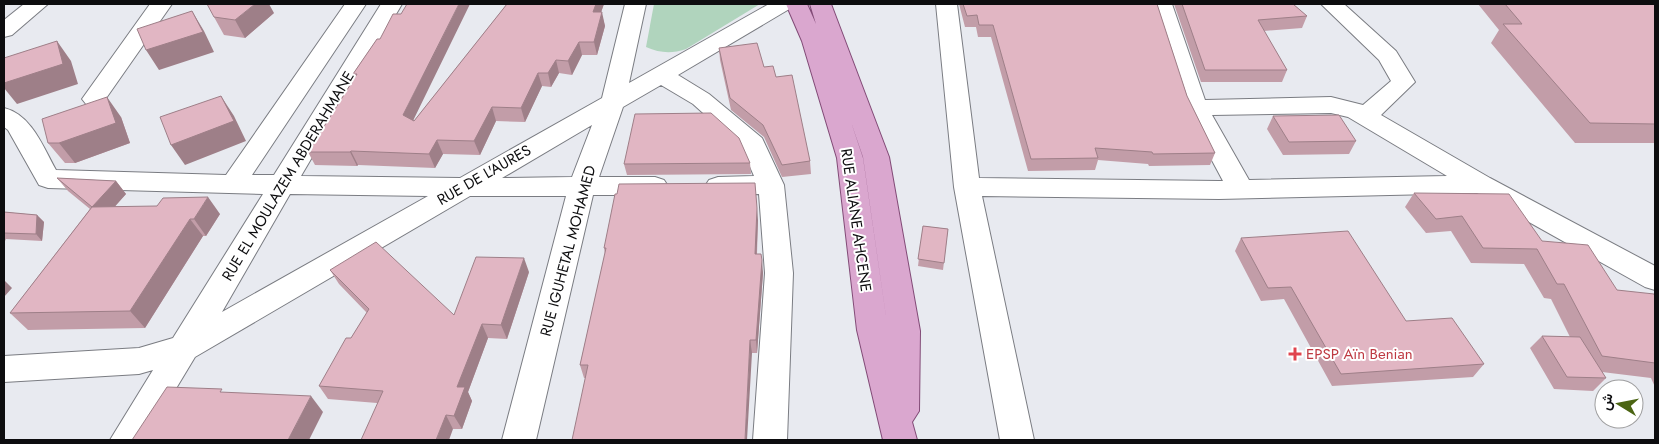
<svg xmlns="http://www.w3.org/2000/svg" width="1659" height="444" font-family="Jost,Vazirmatn,sans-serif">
  <rect width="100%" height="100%" fill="#e8eaf0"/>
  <path fill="#b0d4bd" d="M654,4H760L686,49C671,54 660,53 646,47Z"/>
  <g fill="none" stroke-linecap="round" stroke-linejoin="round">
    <defs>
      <path id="minor" d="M24,4H48L12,35L4,37V20Z
        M150,4H172L102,104L94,106L86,104L82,99Z
        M345,4H366L252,175H274L381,4H402L301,176L460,178L602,98L625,4H646L629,83L769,4H794L791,8L678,75L709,94L762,138L784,185L793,273L787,440H753L765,273L759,194L718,195L709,192L705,186L709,180L718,177L754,176L742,148L693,104L661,85L623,107L599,177H655L664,180L668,186L664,192L655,195H593L536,440H502L566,196H470L195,357L145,440H110L153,370L139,374L4,382V356L139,348L173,338L263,194L48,188L39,185L8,130L4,127V108C32,115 43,147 56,170L226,175ZM592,125L572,177L502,178ZM290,194L428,196L222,312Z
        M936,4H957L979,178L1219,181H1223L1184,108L1151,4H1172L1205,100L1331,97L1363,105L1391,81L1379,60L1321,4H1344L1396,51L1415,82L1381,115L1490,178L1655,266V290L1645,287L1477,193L1219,199L982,196L1034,440H1000L954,187ZM1331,113L1348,117L1447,176L1249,180L1212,115Z"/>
      <path id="major" d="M786,4H807L816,24L810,4H831L889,157L920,331L919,411L912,422L917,440H883L857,330L837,158L802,41ZM851,122L863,157L889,337L863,158Z"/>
    </defs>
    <use href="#minor" stroke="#7a7c82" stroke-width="2"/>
    <use href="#major" stroke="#824b77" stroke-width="2"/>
    <use href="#minor" fill="#fff" fill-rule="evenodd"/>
    <use href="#major" fill="#daa7cf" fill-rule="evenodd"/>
  </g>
  <path fill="#c29da8" d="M507,4H604L601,12L605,26L597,55H582L572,75L559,73L551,87L542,86L525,122L496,121L480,155L443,154L435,168L358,165L357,166L315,165L308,152L355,78L353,74L377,39L414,121Z
    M959,4H1157L1187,96L1215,153L1210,165L1149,166L1148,164L1098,160L1095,170L1028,171L991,37H978L976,27H965Z
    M1174,4H1293L1307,16L1302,28L1264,31L1287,70L1282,82H1201Z
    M1478,4H1655V143H1575L1491,43L1499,30Z
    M274,13L245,38L224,35L214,17Z
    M719,48L764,67L776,77L810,161L811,174L782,177L764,137L731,110L720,60Z
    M1273,116L1356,141L1349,154L1283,155L1267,129Z
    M121,117L130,143L75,163H65L48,143Z
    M750,163L751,174L627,175L624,164Z
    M57,178L116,181L126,194L115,206L220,214L206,236H203L145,328L28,330L10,313L90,209L68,191Z
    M1414,193L1542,241L1617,290L1655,296V387L1651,378L1602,372L1606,378L1593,391L1554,389L1530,348L1542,336L1570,337L1551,299L1544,298L1524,264L1471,263L1451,231L1426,233L1405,207Z
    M4,212L37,215L44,222L42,241L6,239L4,243Z
    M758,220L757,254L763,273L757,353H752L584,378L580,365L605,254L604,248Z
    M923,226L948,229L943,270L918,266Z
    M1241,238L1406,321L1484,364L1473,377L1332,386L1284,299L1261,301L1235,251Z
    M330,270L454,315L529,272L507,339L488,338L468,392L472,401L462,429H453L377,403L328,399L319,386L351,338L367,313L339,284Z"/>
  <path fill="#9e7f88" d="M255,4H269L274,13L245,38L235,20Z
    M459,4H470L409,129L403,115Z
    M596,4H604L596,26L593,12Z
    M192,11L204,31L214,52L159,70L146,50Z
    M602,12L605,26L597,55L594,42Z
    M57,41L71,61L78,84L17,104L4,88V83Z
    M579,42L582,55L572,75L568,61Z
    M556,60L559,73L551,87L548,73Z
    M538,73L542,86L525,122L521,108Z
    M221,96L234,116L246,141L185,165L171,145Z
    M107,97L121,117L130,143L75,163L59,143Z
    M492,107L496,121L480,155L474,141Z
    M437,140L443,154L435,168L429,154Z
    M351,151L358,165L357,166L350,152Z
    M116,181L126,194L103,220L92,207Z
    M208,197L220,214L206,236L194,219Z
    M757,208L758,220L756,266L755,254Z
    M37,215L44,222L42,241L36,234Z
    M190,219L203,236L145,328L130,311Z
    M524,258L529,272L507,339L501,325Z
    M762,260L763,273L757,353L756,340Z
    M4,280L12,288L4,297Z
    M482,324L488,338L468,392L472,401L462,429L454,416L457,387Z
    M750,340L752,353L747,440H745Z
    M311,396L323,412L309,440H288Z
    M446,415L453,429L449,440H436Z"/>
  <path fill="#e1b6c3" stroke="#9e7f88" d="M207,4H255L235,20L214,17Z
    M407,4H459L403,115L414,121L507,4H596L593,12H602L594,42H579L568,61L556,60L548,73H538L521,108L492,107L474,141L437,140L429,154L351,151L350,152H308L357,74H353L377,39H380L393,14H401Z
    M963,4H1157L1187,96L1215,153L1153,154L1152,152L1095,148L1098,158L1031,159L993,25H979L977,15L967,16Z
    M1182,4H1293L1307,16L1258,20L1287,70H1205Z
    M1505,4H1655V124L1590,123L1503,24H1522Z
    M192,11L203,32L146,50L137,29Z
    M57,41L63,64L4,83V58Z
    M757,43L764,67L773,66L776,77L792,75L810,161L782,165L763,125L730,98L719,48Z
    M221,96L234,121L171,145L160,117Z
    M107,97L116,123L59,143H48L42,119Z
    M711,113L739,138L750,163L624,164L635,114Z
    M1339,115L1356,141L1289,142L1273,116Z
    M57,178L116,181L92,207Z
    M755,183L757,208L755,254H761L762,260L756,340H750L745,440H572L588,365H580L606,248H604L615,194H617L619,184Z
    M1414,193L1509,194L1542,241L1588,245L1617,290L1654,294L1655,296V363L1602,356L1564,284H1557L1537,249L1483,248L1462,216L1436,219Z
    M208,197L194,219H190L130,311L10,313L92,207L157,206L163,198Z
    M4,212L37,215L36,234L4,233Z
    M923,226L948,229L944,263L918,259Z
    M1348,231L1406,321L1452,318L1484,364L1341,374L1291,287L1268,288L1241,238Z
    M376,242L454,315L476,257L524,258L501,325L482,324L457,387H465L454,416L446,415L436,440H361L383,391L319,386L346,338H351L369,309L330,270Z
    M1542,336L1580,337L1606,378L1567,377Z
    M167,387L222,389L220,392L311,396L288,440H132Z"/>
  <path fill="#e0444e" stroke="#fff" stroke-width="2" d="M1292.5 346.5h5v5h5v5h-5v5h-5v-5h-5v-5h5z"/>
  <g text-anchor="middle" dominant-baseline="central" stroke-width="4" stroke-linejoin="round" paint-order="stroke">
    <g font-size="15" fill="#0d0d0f" stroke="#fff">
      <text transform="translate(484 175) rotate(-30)">RUE DE L'AURES</text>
      <text transform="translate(288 176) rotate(-59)">RUE EL MOULAZEM ABDERAHMANE</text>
      <text transform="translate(856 220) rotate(82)">RUE ALIANE AHCENE</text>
      <text transform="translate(568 251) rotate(-75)">RUE IGUHETAL MOHAMED</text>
    </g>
    <g font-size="15" fill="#be3a42" stroke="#fff" text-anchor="start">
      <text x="1306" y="354">EPSP Aïn Benian</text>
    </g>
  </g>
  <rect width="1659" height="444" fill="none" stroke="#0d0d0f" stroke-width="10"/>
  <g transform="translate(1619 404) rotate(280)"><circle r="24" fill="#ffffff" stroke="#9e9e9f"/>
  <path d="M0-4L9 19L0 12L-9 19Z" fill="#4b6413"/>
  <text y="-8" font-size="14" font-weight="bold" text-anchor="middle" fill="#0d0d0f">ش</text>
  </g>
</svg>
